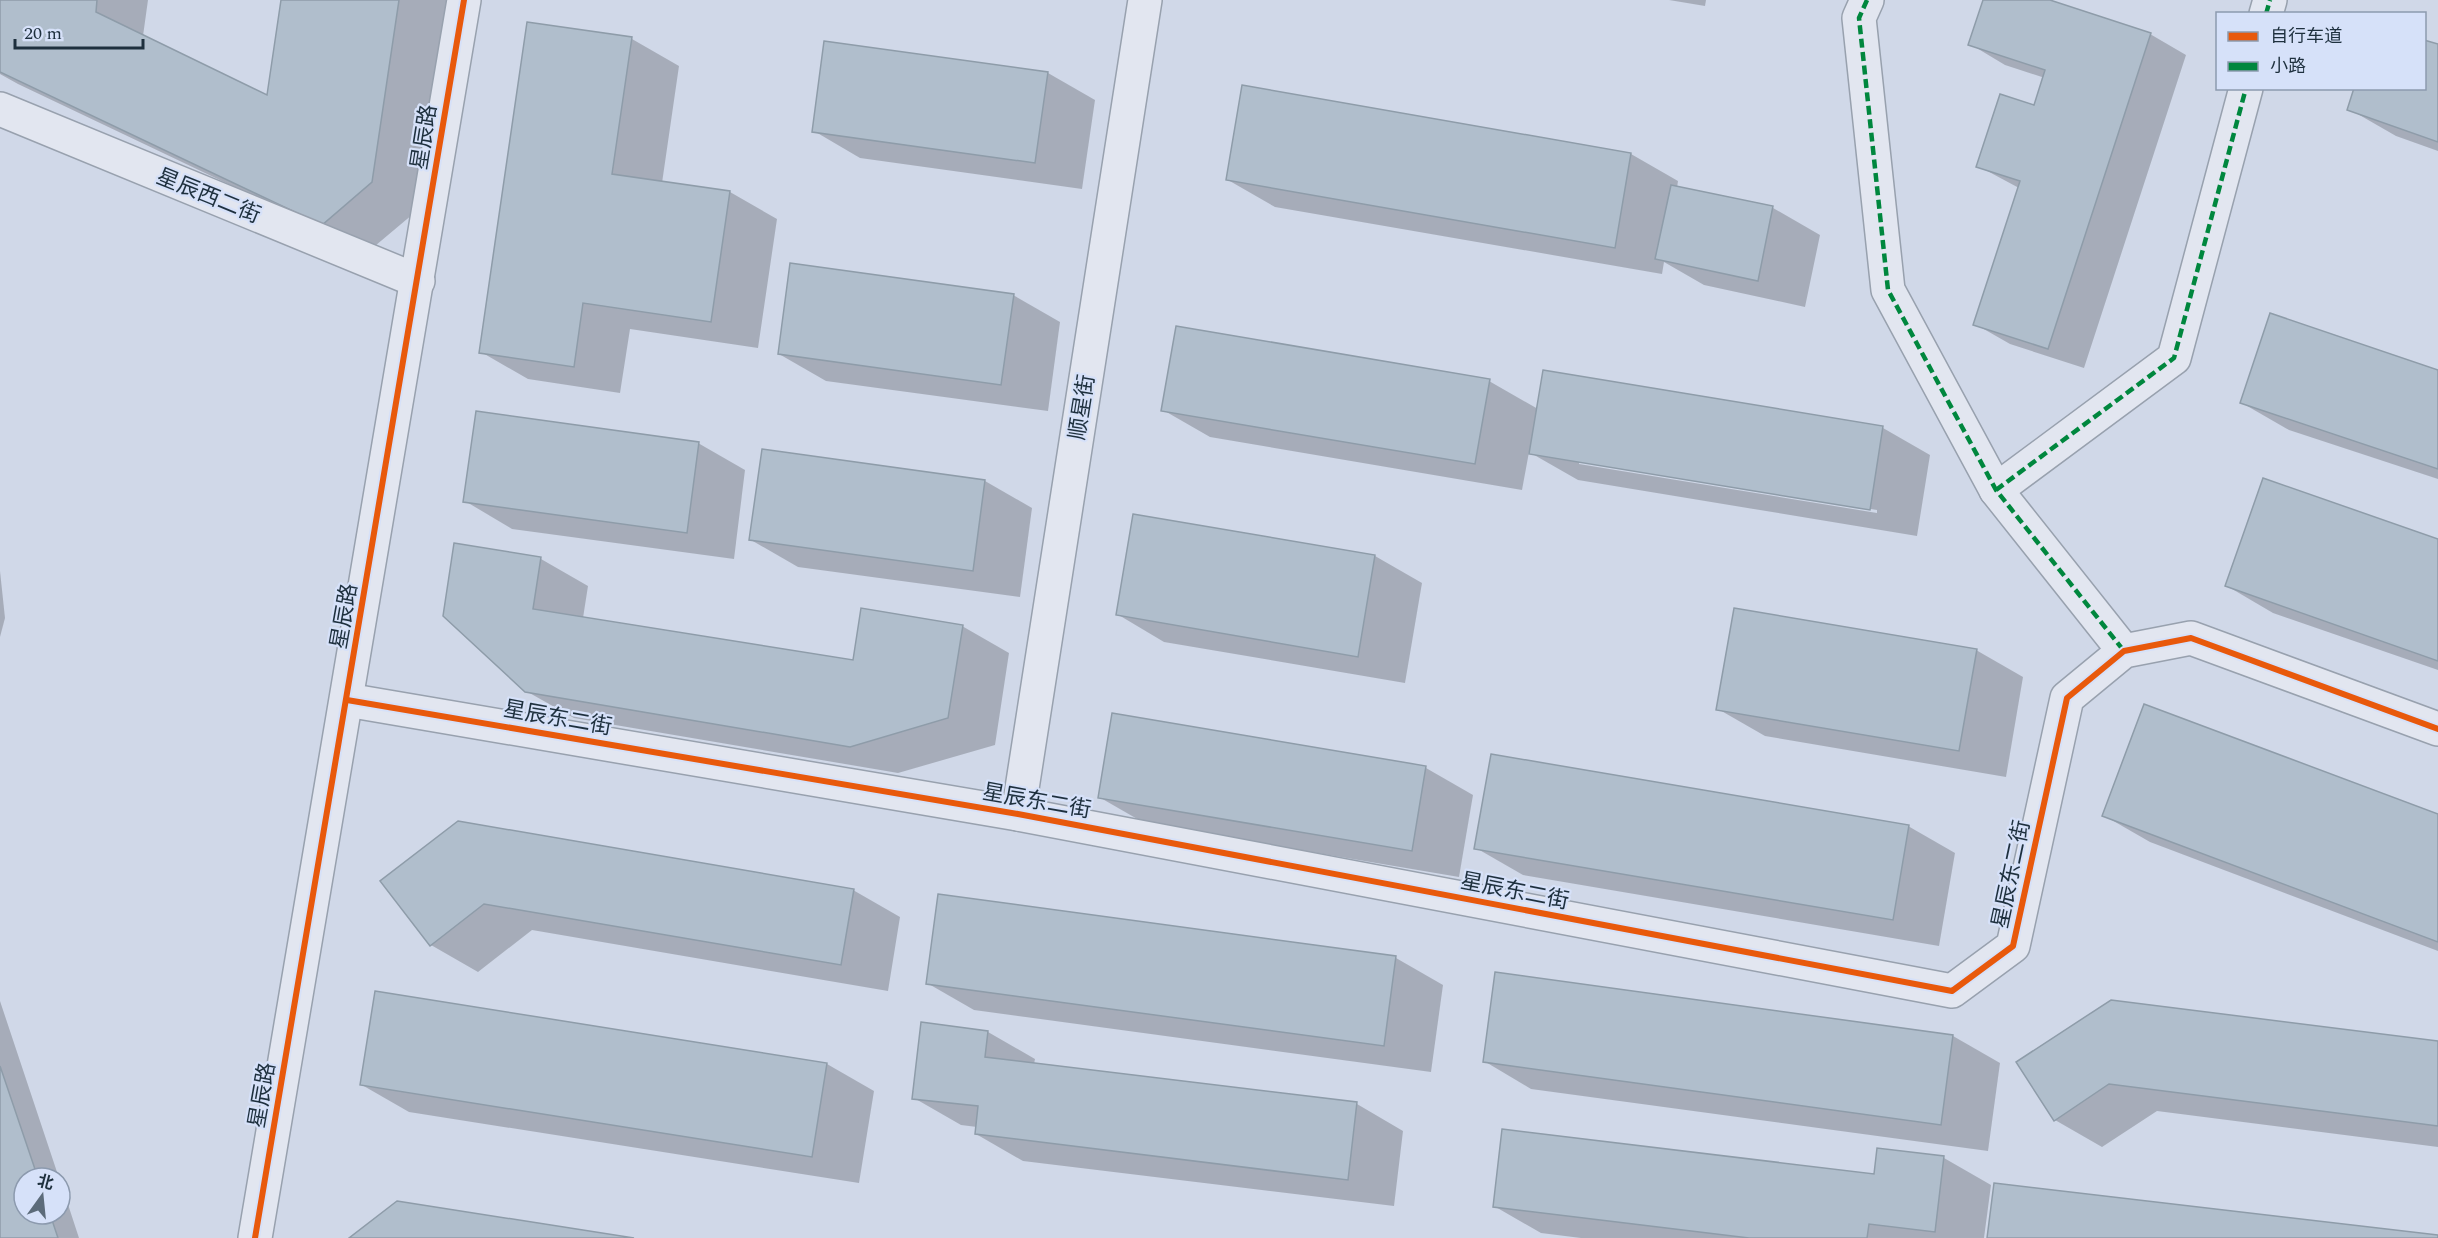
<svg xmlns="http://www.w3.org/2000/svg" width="2438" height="1238" viewBox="0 0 2438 1238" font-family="Spectral,'Noto Sans SC',serif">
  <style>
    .shadow { fill: #0003; fill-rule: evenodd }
    .building { fill: #b0becc; stroke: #8e9ca9; stroke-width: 1.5 }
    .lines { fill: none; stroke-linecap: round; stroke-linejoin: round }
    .street-casing { stroke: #98a1ae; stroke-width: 36 }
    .street { stroke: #e2e6f0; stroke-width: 33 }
    .quiet { stroke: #00873e; stroke-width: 4.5; stroke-dasharray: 9 4.5; stroke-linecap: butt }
    .cycleway-casing { stroke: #d6e1f9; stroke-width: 10 }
    .cycleway { stroke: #e8590c; stroke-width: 6 }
    .labels { text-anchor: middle; stroke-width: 4.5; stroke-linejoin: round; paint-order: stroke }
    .street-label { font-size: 22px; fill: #1e303e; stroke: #d6e1f9 }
  </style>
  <rect width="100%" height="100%" fill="#d0d8e8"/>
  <!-- shadow -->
  <g class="shadow">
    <path d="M0,0H148L143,36L268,98L283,0H450L419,209L369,251L18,84L0,74Z"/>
    <path d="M1669,0H1706L1705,6Z"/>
    <path d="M1984,0H2045L2150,34L2186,55L2084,368L2010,344L1975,324L2019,188L1978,166L2035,107L2045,78L2005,65L1970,44Z"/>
    <path d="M529,24L632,39L679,66L662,183L730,192L777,219L758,348L630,329L620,393L528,379L481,352Z"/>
    <path d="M2438,46V151L2396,136L2349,109L2424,88Z"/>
    <path d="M1048,73L1095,100L1082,189L860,158L814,131Z"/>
    <path d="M1243,87L1631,154L1678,181L1677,188L1773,208L1820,235L1805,307L1704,285L1664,262L1662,274L1275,207L1228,180Z"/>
    <path d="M1013,295L1060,322L1048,411L826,381L779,354Z"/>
    <path d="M2438,371V479L2289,430L2242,403Z"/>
    <path d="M1544,372L1883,428L1930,455L1917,536L1578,480L1529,452L1522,490L1210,437L1163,410L1489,381L1538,409ZM1579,461L1877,510V513L1579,464Z"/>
    <path d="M698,443L745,470L734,559L512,529L465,501Z"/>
    <path d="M763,451L985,481L1032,508L1020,597L798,567L751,540Z"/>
    <path d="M1134,515L1375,556L1422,583L1405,683L1164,642L1117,614Z"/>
    <path d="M2438,540V670L2273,613L2227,586Z"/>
    <path d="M455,545L541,559L588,586L583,618L854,662L962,626L1009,653L995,745L898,773L574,718L526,691Z"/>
    <path d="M0,571L5,618L0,637Z"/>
    <path d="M1976,650L2023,677L2006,777L1765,736L1718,709Z"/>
    <path d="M1114,714L1426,768L1473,795L1459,877L1146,824L1099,797Z"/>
    <path d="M2103,815L2438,816V951L2150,842Z"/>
    <path d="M1908,826L1955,853L1939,946L1523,875L1476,848Z"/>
    <path d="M382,881L853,890L900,917L888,991L532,930L478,972L431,945Z"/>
    <path d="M1396,958L1443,985L1431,1072L974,1010L927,983Z"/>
    <path d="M0,1001L59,1178H24V1214H60V1180L79,1238H0Z"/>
    <path d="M988,1032L1035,1059L1034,1064L1357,1104L1403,1131L1394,1206L1023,1161L976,1134L977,1127L961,1125L914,1098Z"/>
    <path d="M1953,1036L2000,1063L1988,1151L1531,1089L1484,1061Z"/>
    <path d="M2438,1043V1147L2157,1111L2102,1147L2055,1120L2018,1062Z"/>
    <path d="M827,1064L874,1091L859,1183L409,1112L362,1085Z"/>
    <path d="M1878,1150L1944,1158L1991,1185L1984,1238H1581L1541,1233L1494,1206L1875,1176Z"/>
  </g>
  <!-- building -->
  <g class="building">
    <path d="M0,0H97L96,12L267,95L281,0H399L372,182L322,225L0,72Z"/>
    <path d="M1983,0H2050L2151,33L2048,349L1973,325L2020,181L1976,167L2000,94L2034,105L2045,70L1968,45Z"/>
    <path d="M527,22L632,37L612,174L730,191L711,322L583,303L574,367L479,353Z"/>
    <path d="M2424,40L2438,44V142L2347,110L2354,88H2424Z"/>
    <path d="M824,41L1048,72L1035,163L812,132Z"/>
    <path d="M1242,85L1631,153L1615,248L1226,180Z"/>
    <path d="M1671,185L1773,206L1758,281L1655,259Z"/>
    <path d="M790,263L1014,294L1001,385L778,354Z"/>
    <path d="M2270,313L2438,370V469L2240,403Z"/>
    <path d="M1176,326L1490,379L1475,464L1161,411Z"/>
    <path d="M1543,370L1883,426L1870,510L1529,454Z"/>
    <path d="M476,411L699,442L687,533L463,502Z"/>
    <path d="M762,449L985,480L973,571L749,540Z"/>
    <path d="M2263,478L2438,539V661L2225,586Z"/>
    <path d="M1133,514L1375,555L1358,657L1116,615Z"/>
    <path d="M454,543L541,557L533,609L853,660L861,608L963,625L948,718L850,747L525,692L443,616Z"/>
    <path d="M1734,608L1977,649L1959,751L1716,710Z"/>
    <path d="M2144,704L2438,814V942L2102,816Z"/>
    <path d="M1112,713L1426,766L1412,851L1098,798Z"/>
    <path d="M1491,754L1909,825L1893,920L1474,849Z"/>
    <path d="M458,821L854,889L841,965L484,904L430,946L380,881Z"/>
    <path d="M938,894L1396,956L1384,1046L926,984Z"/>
    <path d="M1495,972L1953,1035L1941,1125L1483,1062Z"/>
    <path d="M375,991L827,1063L812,1157L360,1085Z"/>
    <path d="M2111,1000L2438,1041V1126L2109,1084L2054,1121L2016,1062Z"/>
    <path d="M921,1022L988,1031L985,1057L1357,1102L1348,1180L975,1134L978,1106L912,1099Z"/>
    <path d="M0,1066L38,1178H24V1214H50L58,1238H0Z"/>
    <path d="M1502,1129L1874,1174L1877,1148L1944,1156L1935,1232L1869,1224L1867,1238H1749L1493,1207Z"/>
    <path d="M1994,1183L2438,1235V1238H1987Z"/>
    <path d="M397,1201L634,1238H349Z"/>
  </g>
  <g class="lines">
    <!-- street casing -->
    <g class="street-casing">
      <g id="street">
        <path d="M1867,0L1859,18L1888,290L1996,490L2124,651"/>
        <path d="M2266,14L2270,0"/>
        <path d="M0,109L418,281"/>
        <path d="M1996,490L2174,358L2246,88"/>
        <path d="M347,700L1018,814L1952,991L2013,946L2067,698L2124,651L2191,638L2438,729"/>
        <path d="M1018,814L1145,0"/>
        <path d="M255,1238L464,0"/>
      </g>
    </g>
    <!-- street -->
    <use href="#street" class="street"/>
    <!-- quiet -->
    <g class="quiet">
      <path d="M1867,0L1859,18L1888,290L1996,490L2124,651"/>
      <path d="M2266,14L2270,0"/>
      <path d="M1996,490L2174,358L2246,88"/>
    </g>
    <!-- cycleway casing -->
    <g class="cycleway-casing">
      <g id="cycleway">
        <path d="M347,700L1018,814L1952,991L2013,946L2067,698L2124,651L2191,638L2438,729"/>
        <path d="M255,1238L464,0"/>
      </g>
    </g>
    <!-- cycleway -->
    <use href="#cycleway" class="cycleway"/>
  </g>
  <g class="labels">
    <!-- street labels -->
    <g class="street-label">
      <text transform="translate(423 137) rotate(-81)" y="8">星辰路</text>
      <text transform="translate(209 195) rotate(22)" y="8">星辰西二街</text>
      <text transform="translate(1081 407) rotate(-81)" y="8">顺星街</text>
      <text transform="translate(343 616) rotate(-80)" y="8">星辰路</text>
      <text transform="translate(558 717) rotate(10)" y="8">星辰东二街</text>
      <text transform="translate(1037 800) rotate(10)" y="8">星辰东二街</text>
      <text transform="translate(2010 874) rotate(-78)" y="8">星辰东二街</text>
      <text transform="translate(1515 890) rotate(11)" y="8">星辰东二街</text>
      <text transform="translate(261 1095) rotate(-80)" y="8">星辰路</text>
    </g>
  </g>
  <!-- legend -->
  <rect x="2216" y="12" width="210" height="78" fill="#d6e1f9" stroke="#8c9aae" stroke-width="1.5"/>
  <rect x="2228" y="32" width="30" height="9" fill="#e8590c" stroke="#8c9aae" stroke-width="1.5"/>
  <text x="2270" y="42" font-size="18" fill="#1e303e">自行车道</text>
  <rect x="2228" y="62" width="30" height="9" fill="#00873e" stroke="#8c9aae" stroke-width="1.5"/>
  <text x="2270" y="72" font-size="18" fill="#1e303e">小路</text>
  <!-- north arrow -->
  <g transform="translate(42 1196) rotate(15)"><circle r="28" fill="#d6e1f9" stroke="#8c9aae" stroke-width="1.5"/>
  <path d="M0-4.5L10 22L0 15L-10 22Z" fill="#5c6b7a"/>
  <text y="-9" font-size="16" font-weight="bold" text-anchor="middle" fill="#1e303e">北</text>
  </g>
  <!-- scale -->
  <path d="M15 39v9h128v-9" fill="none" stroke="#1e303e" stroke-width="3"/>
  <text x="24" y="39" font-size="18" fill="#1e303e" stroke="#d6e1f9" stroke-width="4.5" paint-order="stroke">20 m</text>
</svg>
